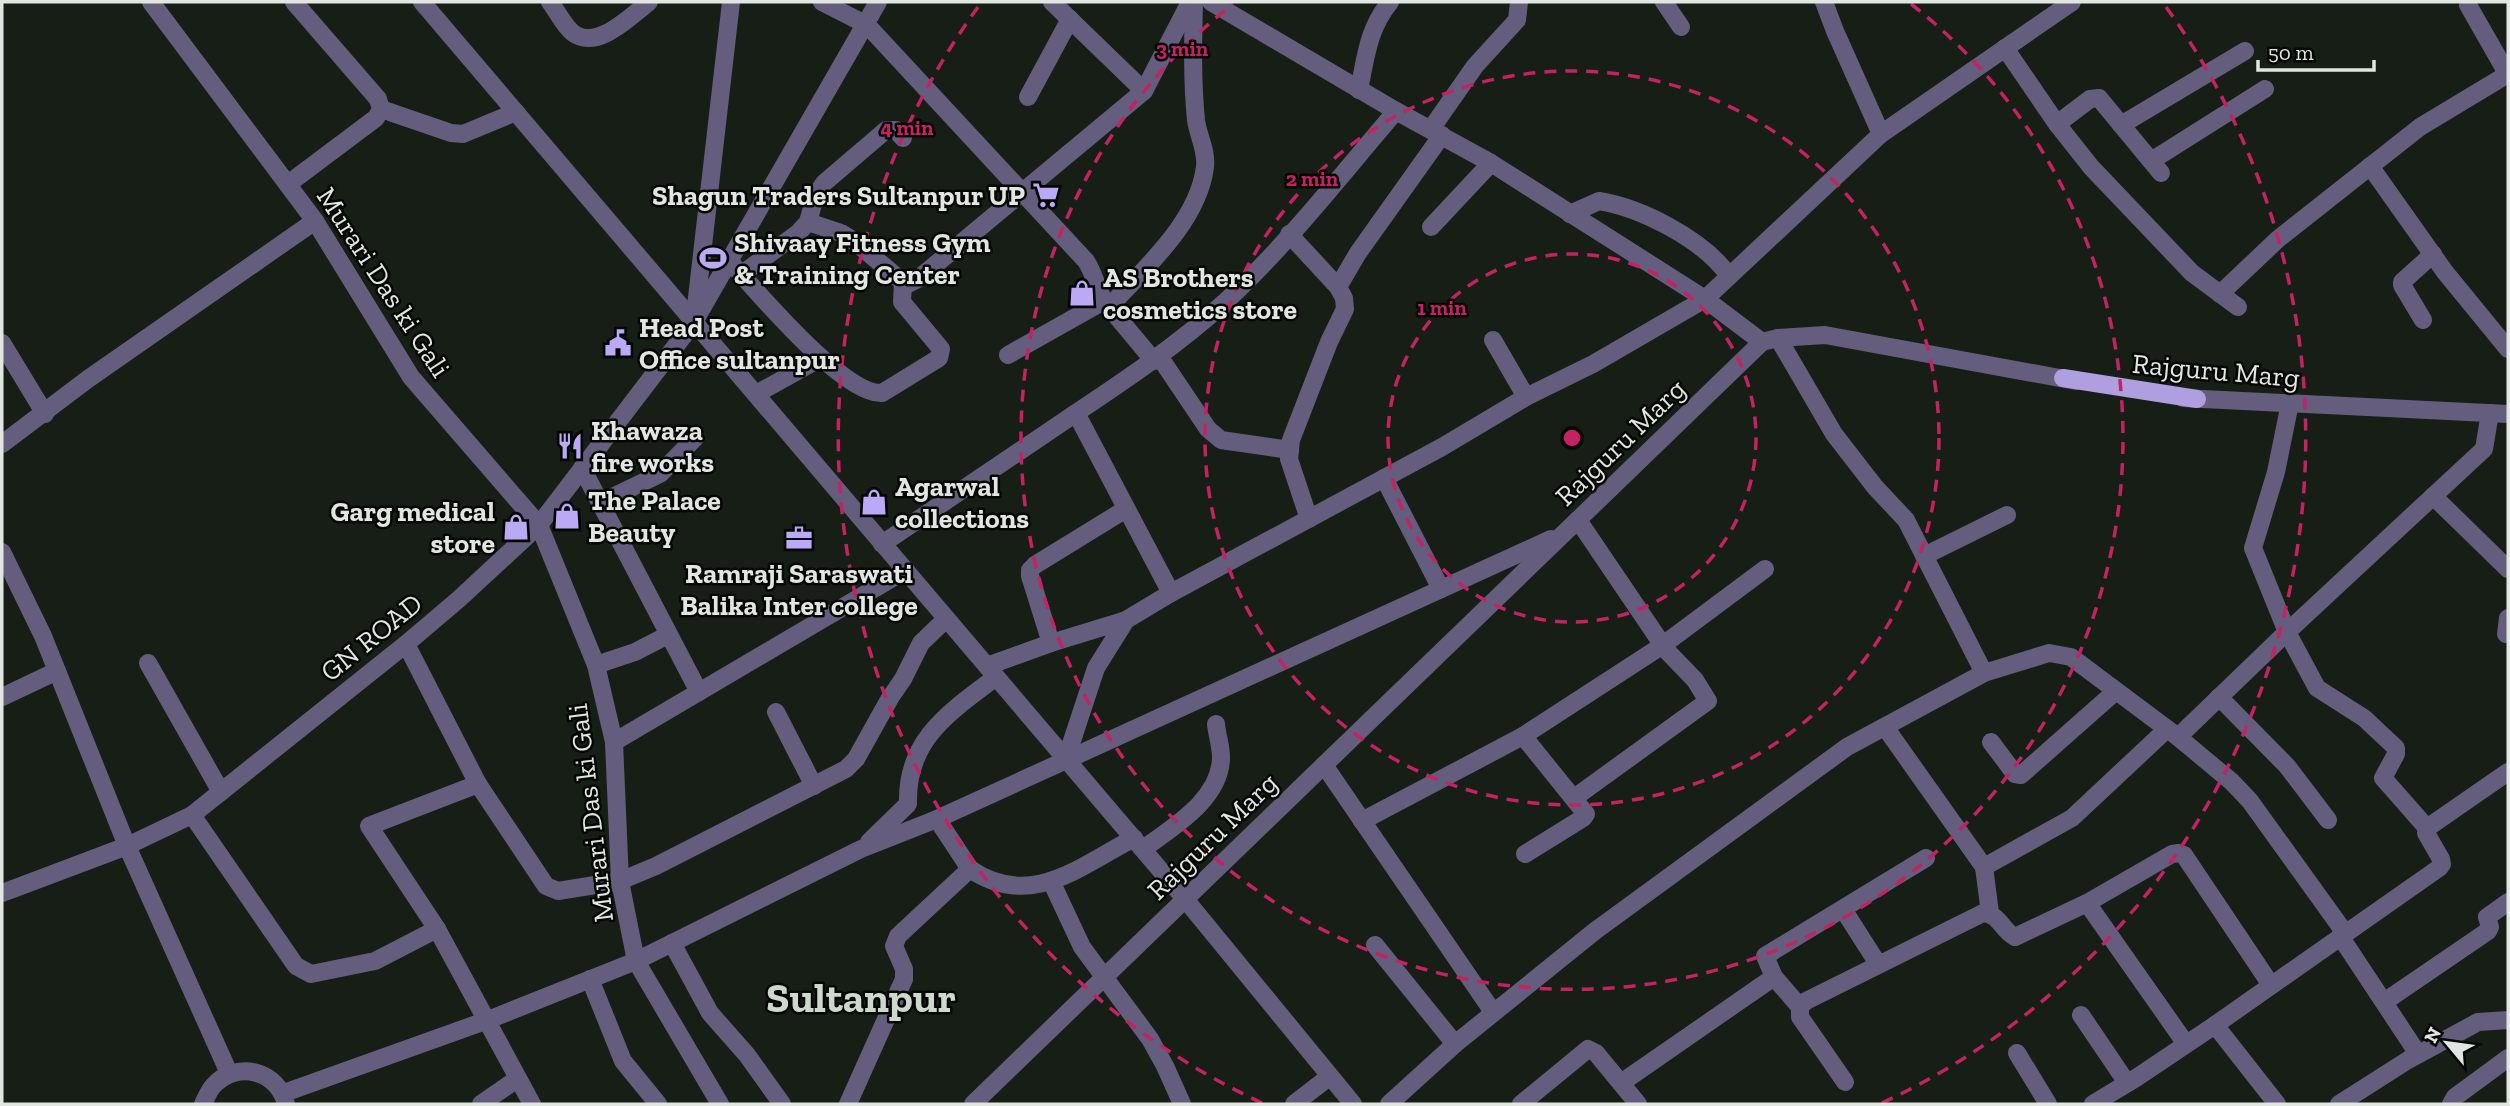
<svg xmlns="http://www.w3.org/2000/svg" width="2510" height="1106" viewBox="0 0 2510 1106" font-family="'Zilla Slab',serif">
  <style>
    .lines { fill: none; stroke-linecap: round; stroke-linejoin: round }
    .minor { stroke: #645d7d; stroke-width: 18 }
    .major { stroke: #af9fe1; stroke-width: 18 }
    .ring { fill: none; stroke: #c42262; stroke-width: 3.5; stroke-dasharray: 12 9 }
    .labels { text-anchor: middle; stroke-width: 5; stroke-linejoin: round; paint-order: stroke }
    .poi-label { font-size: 28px; font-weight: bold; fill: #e1e6e1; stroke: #050705; text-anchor: start }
    .street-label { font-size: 28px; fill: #e1e6e1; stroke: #050705 }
    .town-label { font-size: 42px; font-weight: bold; fill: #ced8cd; stroke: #050705 }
    .centre { fill: #c42262; stroke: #050705; stroke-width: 3.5 }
    .ring-label { font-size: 21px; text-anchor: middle; font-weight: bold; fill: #c42262; stroke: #050705; stroke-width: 5; stroke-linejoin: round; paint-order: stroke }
  </style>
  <rect width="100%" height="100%" fill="#161e16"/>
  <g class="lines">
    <!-- minor -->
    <g class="minor">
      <path d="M151,2L315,221L411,377L539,525L596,665L614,742L620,881L636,961L720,1104"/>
      <path d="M422,2L1185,899L1353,1104"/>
      <path d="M550,2C557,11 564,26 573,33C597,51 631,16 649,2"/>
      <path d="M822,2L867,25L1086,261C1096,276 1097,294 1109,307"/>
      <path d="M1052,2L1144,91"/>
      <path d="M1211,2L1396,111L1491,163L1705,299L1762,342"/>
      <path d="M1664,2L1681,27"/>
      <path d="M1824,2L1835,31L1881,134"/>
      <path d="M2468,5L2508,75"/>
      <path d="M2005,48L2057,124L2091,167L2192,273L2238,307"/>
      <path d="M1359,90C1366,56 1368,29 1390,2"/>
      <path d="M1028,97L1070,19"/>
      <path d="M381,109L451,133L463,134L516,112"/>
      <path d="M2057,124L2090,99L2099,98L2161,173"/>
      <path d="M2121,125L2245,51"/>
      <path d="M1431,129L1475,66L1517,20L1519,2"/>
      <path d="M2151,161L2265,89"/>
      <path d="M2370,166L2445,272L2508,349"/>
      <path d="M288,184L376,118L381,109L378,99L294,2"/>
      <path d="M1570,214L1599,201C1642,208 1704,240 1729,276"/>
      <path d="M808,222L841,233L854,241L903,282L908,284L918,279L1144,91L1190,2"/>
      <path d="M1431,227L1491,163"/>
      <path d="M1289,234L1338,287"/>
      <path d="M729,261C757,291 843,395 882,393L939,358L941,349L902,302L903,282"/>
      <path d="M742,274L798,233L808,222L815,197L824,183L886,130H896L903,138"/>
      <path d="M2220,294L2278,239L2420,127L2508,74"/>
      <path d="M695,315L731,2"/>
      <path d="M2423,320L2402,285V282L2433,254"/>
      <path d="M1493,340L1526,397"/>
      <path d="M2,343L45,414"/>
      <path d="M1008,355L1104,301"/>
      <path d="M1159,356L1208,429L1221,440L1290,450"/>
      <path d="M1154,361L1109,307C1145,268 1198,222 1205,167C1207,150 1198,136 1196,120C1192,80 1193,41 1194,2"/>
      <path d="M756,394L821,358"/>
      <path d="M2183,398L2508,414"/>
      <path d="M2290,403L2276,472L2253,548L2287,632L2317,688L2364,718L2396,748V754L2383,778L2427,828"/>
      <path d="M2,444L88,379L315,221"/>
      <path d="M582,468L699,692"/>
      <path d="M1384,478L1441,589"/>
      <path d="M2433,496L2508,569"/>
      <path d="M600,503L660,474L695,438"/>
      <path d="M1309,519L1289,459L1291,440L1329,342L1345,309L1344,298L1338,287L1358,253L1442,135"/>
      <path d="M882,544L1076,413"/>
      <path d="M2,552L43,636L127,846L229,1073"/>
      <path d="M1924,556L2007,515"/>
      <path d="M1171,593L1076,413C1127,379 1179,344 1225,302C1287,245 1341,175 1396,111"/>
      <path d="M2506,634L2508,618"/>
      <path d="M1051,643L1030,576V570L1035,565L1126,509"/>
      <path d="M148,663L221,792"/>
      <path d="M596,665L635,652L668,635"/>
      <path d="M987,666L1051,643L1126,620"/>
      <path d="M1984,673L2049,653L2071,657L2178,737L2287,632L2484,449L2490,413"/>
      <path d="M2,697L57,671"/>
      <path d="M2219,697L2287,766L2328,820"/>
      <path d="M776,712L814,786"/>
      <path d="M1885,727L1984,867"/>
      <path d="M1523,736L1586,814L1583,818L1525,854"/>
      <path d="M2178,737L2232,782L2250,801L2345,933"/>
      <path d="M614,742L906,570"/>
      <path d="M1991,742L2015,774L2021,775L2116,691"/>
      <path d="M1066,759L1096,668L1126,620L1171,593L1442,447L1526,397L1593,364L1705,299L1881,134L2072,2"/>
      <path d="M1324,765L1493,1012"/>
      <path d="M478,784L546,886L558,891L620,881L656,866L846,769L856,759L890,698L903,679L921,643L946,619"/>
      <path d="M1574,798L1708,701L1695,680L1666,650L1578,520"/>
      <path d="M192,815L296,966L311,974L375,961L437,929L369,826L478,784L406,644"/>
      <path d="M937,819L970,869"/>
      <path d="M1362,821L1523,736L1663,645L1765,569"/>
      <path d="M869,842L908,804C906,739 950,712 996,677"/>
      <path d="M1143,849C1173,827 1221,799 1221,757C1221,746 1217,735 1216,724"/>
      <path d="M1051,881L1082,947L1150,1039L1165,1066L1182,1104"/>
      <path d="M2,893L127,846L192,815L406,644L459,599L539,525L694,322L878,2"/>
      <path d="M2087,903L2186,1044"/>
      <path d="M1843,909L1878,964"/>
      <path d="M1990,913L1984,867L2072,818L2167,729"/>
      <path d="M437,929L532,1104"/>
      <path d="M2340,936L2418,1054"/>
      <path d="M672,943L710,1013L747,1055L782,1104"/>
      <path d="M1375,945L1455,1044"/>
      <path d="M590,979L623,1061L658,1104"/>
      <path d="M2384,1002L2488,931L2490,927L2487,917L2508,902"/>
      <path d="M1800,1007L1774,977L1765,956L1926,858"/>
      <path d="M2081,1015L2127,1083"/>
      <path d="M2215,1025L2277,1104"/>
      <path d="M2017,1053L2048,1104"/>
      <path d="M1845,1082L1800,1017V1007L1806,1001L1983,913C2000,914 2002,931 2015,937L2087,903L2172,854L2179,853L2184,855L2271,985"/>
      <path d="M1621,1083L1774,977"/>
      <path d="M284,1093L488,1020L636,961L861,849L937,819L1551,539"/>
      <path d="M203,1104C206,1098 209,1090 214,1085C238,1060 278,1071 286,1104"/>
      <path d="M481,1104L517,1079"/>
      <path d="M848,1104L904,979V969L894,946L898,936L970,869C1030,910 1079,867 1134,838"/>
      <path d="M973,1104L1762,342L1778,338L1825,335L2076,381"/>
      <path d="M1294,1104L1329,1077"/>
      <path d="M1389,1104L1455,1044L1595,931L1847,747L1984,673L1906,520L1875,487L1834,434L1778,338"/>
      <path d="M1521,1104L1588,1049L1596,1053L1638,1104"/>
      <path d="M2093,1104L2136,1078L2215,1025L2439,868L2442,864L2441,859L2426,833L2427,828L2508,772"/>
      <path d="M2339,1104L2408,1060L2478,1022L2508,1020"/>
      <path d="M2451,1104L2455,1097L2508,1058"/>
    </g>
    <!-- major -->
    <path class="major" d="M2063,378L2197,399"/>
  </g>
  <!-- distance rings -->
  <g class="ring">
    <circle cx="1572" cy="438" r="184"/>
    <circle cx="1572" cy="438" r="367"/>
    <path d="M1911 4A551 551 0 1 1 1233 4"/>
    <path d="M1262 1103A734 734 0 0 1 978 7M2166 7A734 734 0 0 1 1882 1103"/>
  </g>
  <!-- icons -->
  <defs>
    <g id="supermarket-bare" transform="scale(2.1)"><path d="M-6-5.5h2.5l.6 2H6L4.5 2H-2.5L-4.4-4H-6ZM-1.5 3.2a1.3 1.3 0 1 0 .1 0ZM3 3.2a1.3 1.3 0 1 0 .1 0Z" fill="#bca9f5" stroke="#050705" stroke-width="2.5" paint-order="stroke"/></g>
    <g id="stadium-bare" transform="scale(2.1)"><path d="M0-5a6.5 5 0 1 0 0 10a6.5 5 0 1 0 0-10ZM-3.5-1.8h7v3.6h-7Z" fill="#bca9f5" stroke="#050705" stroke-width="2.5" paint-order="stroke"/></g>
    <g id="shop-bare" transform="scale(2.1)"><path d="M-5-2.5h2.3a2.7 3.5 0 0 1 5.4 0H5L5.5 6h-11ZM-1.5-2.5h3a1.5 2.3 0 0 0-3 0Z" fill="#bca9f5" stroke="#050705" stroke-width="2.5" paint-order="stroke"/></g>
    <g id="civic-bare" transform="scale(2.1)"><path d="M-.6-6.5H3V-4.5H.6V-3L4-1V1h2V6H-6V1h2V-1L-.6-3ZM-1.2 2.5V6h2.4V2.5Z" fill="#bca9f5" stroke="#050705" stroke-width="2.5" paint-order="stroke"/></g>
    <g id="restaurant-bare" transform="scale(2.1)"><path d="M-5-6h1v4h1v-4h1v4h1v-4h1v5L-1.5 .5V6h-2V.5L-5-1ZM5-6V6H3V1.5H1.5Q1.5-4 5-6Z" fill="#bca9f5" stroke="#050705" stroke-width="2.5" paint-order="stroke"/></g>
    <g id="office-bare" transform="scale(2.1)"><path d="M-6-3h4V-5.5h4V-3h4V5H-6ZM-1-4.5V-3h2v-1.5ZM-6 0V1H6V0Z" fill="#bca9f5" stroke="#050705" stroke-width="2.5" paint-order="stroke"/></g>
  </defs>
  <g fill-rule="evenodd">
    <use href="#supermarket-bare" x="1046" y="195"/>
    <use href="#stadium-bare" x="713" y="258"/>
    <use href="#shop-bare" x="1082" y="293"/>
    <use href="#civic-bare" x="618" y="343"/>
    <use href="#restaurant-bare" x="570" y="446"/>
    <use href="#shop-bare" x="874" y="502"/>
    <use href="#shop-bare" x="567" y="516"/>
    <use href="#shop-bare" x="516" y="527"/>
    <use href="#office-bare" x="799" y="538"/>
  </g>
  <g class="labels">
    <!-- poi labels -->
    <g class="poi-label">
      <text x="1025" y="205" text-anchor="end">Shagun Traders Sultanpur UP</text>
      <text x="734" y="252">Shivaay Fitness Gym<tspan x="734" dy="32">&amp; Training Center</tspan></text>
      <text x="1103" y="287">AS Brothers<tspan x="1103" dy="32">cosmetics store</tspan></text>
      <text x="639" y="337">Head Post<tspan x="639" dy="32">Office sultanpur</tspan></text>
      <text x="591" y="440">Khawaza<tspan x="591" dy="32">fire works</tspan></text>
      <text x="895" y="496">Agarwal<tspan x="895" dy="32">collections</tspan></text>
      <text x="588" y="510">The Palace<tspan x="588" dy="32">Beauty</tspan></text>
      <text x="495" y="521" text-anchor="end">Garg medical<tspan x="495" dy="32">store</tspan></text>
      <text x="799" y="583" text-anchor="middle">Ramraji Saraswati<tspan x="799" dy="32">Balika Inter college</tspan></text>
    </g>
    <!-- street labels -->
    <g class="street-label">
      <text transform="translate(384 282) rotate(57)" y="10">Murari Das ki Gali</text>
      <text transform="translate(2216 370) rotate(5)" y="10">Rajguru Marg</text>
      <text transform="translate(1620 442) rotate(-44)" y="10">Rajguru Marg</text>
      <text transform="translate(371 637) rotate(-39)" y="10">GN ROAD</text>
      <text transform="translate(590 813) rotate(-97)" y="10">Murari Das ki Gali</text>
      <text transform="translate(1212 836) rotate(-44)" y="10">Rajguru Marg</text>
    </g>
    <!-- town labels -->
    <g class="town-label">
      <text x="861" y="1012">Sultanpur</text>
    </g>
  </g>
  <circle cx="1572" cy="438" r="10" class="centre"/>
  <g class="ring-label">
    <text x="1182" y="56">3 min</text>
    <text x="907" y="135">4 min</text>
    <text x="1312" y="186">2 min</text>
    <text x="1442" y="315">1 min</text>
  </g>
  <!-- border -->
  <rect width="2510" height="1106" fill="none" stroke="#e1e6e1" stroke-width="7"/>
  <!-- north arrow -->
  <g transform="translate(2447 1043) rotate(299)" stroke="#050705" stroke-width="5" paint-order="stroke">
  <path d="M0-5L12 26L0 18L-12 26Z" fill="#e1e6e1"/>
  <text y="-10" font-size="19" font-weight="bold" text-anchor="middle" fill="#e1e6e1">N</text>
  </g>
  <!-- scale -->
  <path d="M2258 60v10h116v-10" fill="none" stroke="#e1e6e1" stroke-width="3.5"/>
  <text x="2268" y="60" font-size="21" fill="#e1e6e1" stroke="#050705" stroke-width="5" paint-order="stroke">50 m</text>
</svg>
